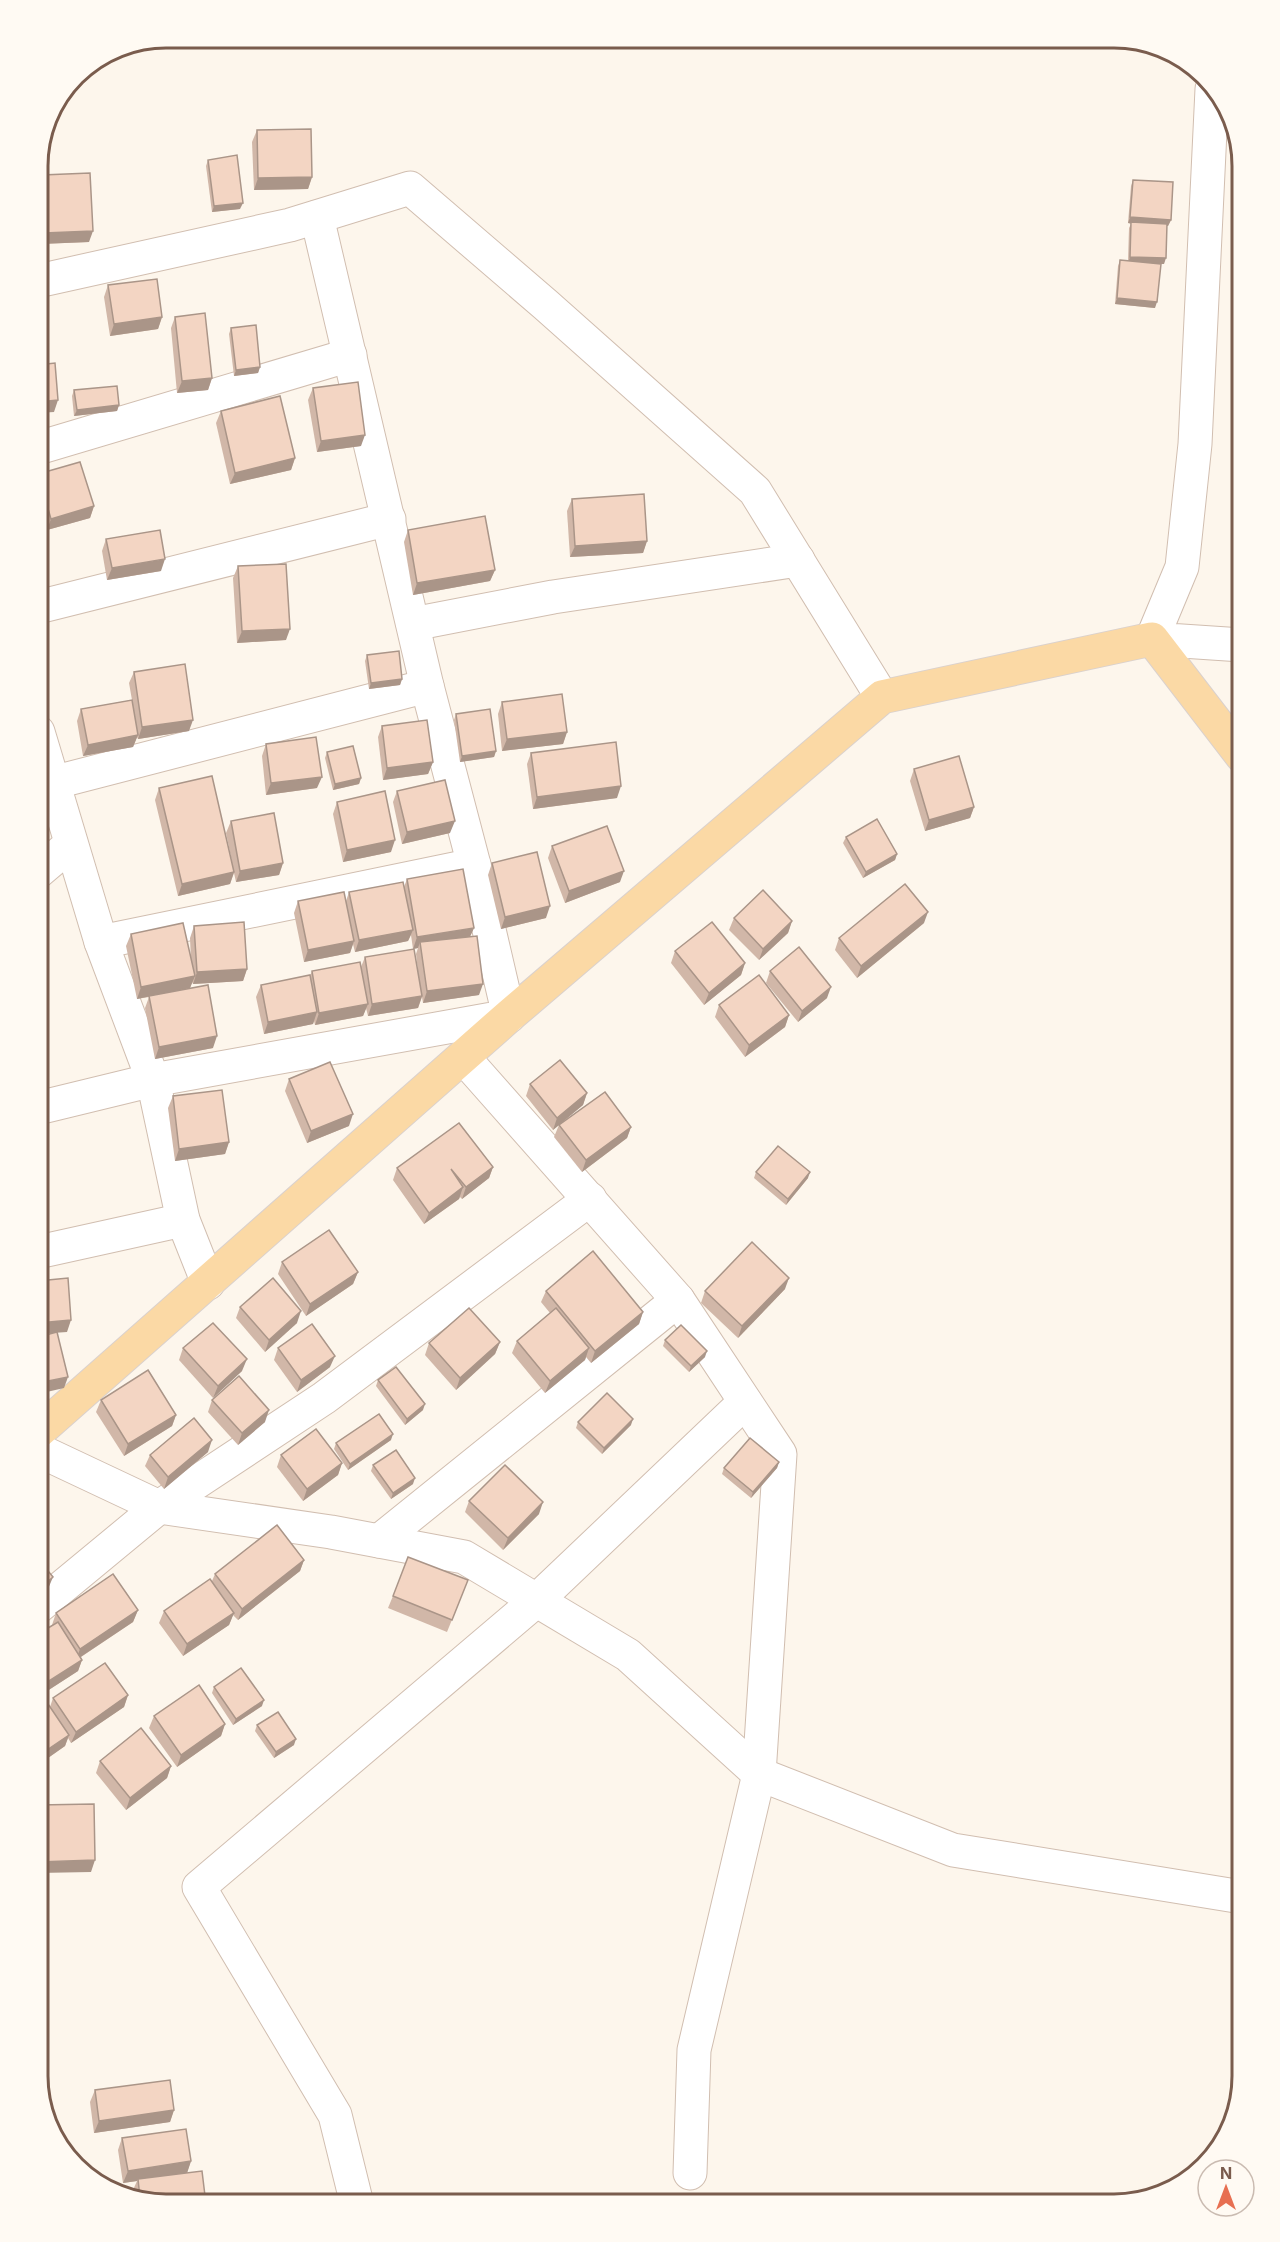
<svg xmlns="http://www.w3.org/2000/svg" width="1280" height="2242" viewBox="0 0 1280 2242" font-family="Inter,sans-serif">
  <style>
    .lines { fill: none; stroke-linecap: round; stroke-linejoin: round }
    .minor-casing { stroke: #d1beb0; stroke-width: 35 }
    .major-casing { stroke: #dad1cd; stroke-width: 35 }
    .minor { stroke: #fff; stroke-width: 33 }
    .major { stroke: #fbd9a5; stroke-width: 33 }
    .wall { fill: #d1b7a8 }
    .shaded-wall { fill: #aa9588 }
    .building { fill: #f3d5c3; stroke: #aa9588; stroke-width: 1.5 }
    .rim { fill: none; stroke: #7a5c4d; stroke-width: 3 }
  </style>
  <rect width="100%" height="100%" fill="#fdf6ec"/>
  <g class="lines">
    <!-- minor casing -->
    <g class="minor-casing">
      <g id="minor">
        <path d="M1212,89L1195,444L1182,567L1152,639L1242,645"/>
        <path d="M38,281L290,225L410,188L546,305L755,491L882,697"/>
        <path d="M38,448L350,355"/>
        <path d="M38,607L389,519"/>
        <path d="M413,624L553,597L798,560"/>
        <path d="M38,732L101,942L153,1080L183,1220L208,1283"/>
        <path d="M52,783L427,686"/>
        <path d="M38,872L71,844"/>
        <path d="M101,942L474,865"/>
        <path d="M463,1057L678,1300L780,1454L759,1774L694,2050L690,2173"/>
        <path d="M38,1108L153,1080L509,1016L474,865L427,686L317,217"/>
        <path d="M38,1252L183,1220"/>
        <path d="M38,1450L159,1507L331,1532L464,1557L628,1655L759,1774L953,1850L1242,1897"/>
        <path d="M379,1541L678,1300"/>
        <path d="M38,1607L159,1507L324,1398L590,1199"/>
        <path d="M357,2204L335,2115L199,1887L537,1600L745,1402"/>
      </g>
    </g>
    <!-- major casing -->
    <g class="major-casing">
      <path id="major" d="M38,1432L509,1016L882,697L1152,639L1242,756"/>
    </g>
    <!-- minor -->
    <use href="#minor" class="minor"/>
    <!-- major -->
    <use href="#major" class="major"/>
  </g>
  <!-- wall -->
  <g class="wall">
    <path d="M257,130L312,177L308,189L254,190L252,142Z"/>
    <path d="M208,160L240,209L212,212L206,166Z"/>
    <path d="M42,175L89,242L40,244L38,187Z"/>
    <path d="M1133,180L1171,220L1168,226H1167L1164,264H1156L1155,308L1115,304L1118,266L1120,260L1128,261L1129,228L1131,224L1128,223L1131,186Z"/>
    <path d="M108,285L162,317L158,329L110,336L104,297Z"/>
    <path d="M175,317L212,378L208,390L177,393L171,328Z"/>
    <path d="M231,328L260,367L258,373L234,376L229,334Z"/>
    <path d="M313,388L361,446L317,452L308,400Z"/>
    <path d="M74,390L119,405L117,411L74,416L72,396Z"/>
    <path d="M221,411L295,458L291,470L230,484L216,423Z"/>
    <path d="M38,474L94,506L90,518L47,530L38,498Z"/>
    <path d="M572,499L647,541L643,553L570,557L567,511Z"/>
    <path d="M408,530L495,570L490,581L413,595L404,542Z"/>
    <path d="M106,539L161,571L107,580L102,551Z"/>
    <path d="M238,566L286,640L237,643L233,578Z"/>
    <path d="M367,655L402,679L400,685L369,689L365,661Z"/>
    <path d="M134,672L189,731L138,739L137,737L133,747L83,756L77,721L81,709L132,700L129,683Z"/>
    <path d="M502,702L567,732L563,744L502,751L498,714Z"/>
    <path d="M456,714L496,751L494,757L460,762L454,720Z"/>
    <path d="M382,726L433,762L428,774L383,780L378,737Z"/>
    <path d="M266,744L317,788L266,795L262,756Z"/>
    <path d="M327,752L361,778L359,784L333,790L325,758Z"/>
    <path d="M531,753L617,798L533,809L527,764Z"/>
    <path d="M914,769L974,807L970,818L925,831L910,781Z"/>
    <path d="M159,788L232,862L226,833L231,821L283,863L279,875L236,882L234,873L230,884L178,896L155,800Z"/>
    <path d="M397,791L450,833L402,844L393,802Z"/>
    <path d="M337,802L391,852L343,862L333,814Z"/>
    <path d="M846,837L897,854L895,860L863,878L843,843Z"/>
    <path d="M552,846L620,882L565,903L548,858Z"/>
    <path d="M492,863L546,918L501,929L488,875Z"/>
    <path d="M407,879L474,928L470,936L479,995L423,1003L422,997L418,1008L368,1016L366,1008L363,1016L315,1025L314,1021L313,1024L264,1034L256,997L261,985L310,976L312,971L361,967L365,957L419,980L416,954L418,948L413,949L411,935L408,941L355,952L353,944L350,953L304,962L294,913L298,901H346L349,892L404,887Z"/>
    <path d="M734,918L792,921L788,933L759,960L729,930Z"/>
    <path d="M924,923L857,978L835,950L839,938Z"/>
    <path d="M194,926L247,969L243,981L193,984L192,982L190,988L153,996L213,1048L155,1059L145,1008L149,997L137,999L126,946L131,934L191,960L190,938Z"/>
    <path d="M675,951L745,963L741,975L704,1005L671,963Z"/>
    <path d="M770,971L827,998L798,1022L766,983Z"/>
    <path d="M719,1005L789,1015L785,1027L745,1057L715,1017Z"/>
    <path d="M289,1079L349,1126L307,1143L285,1091Z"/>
    <path d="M530,1084L587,1093L583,1105L553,1130L526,1096Z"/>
    <path d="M173,1096L229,1142L225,1154L175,1161L168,1108Z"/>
    <path d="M559,1125L631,1127L627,1138L582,1172L554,1137Z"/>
    <path d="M493,1167L489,1178L462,1199L460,1197L459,1199L424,1224L393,1180L397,1168Z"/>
    <path d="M756,1172L808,1178L786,1205L754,1178Z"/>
    <path d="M282,1262L358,1272L353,1284L306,1316L278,1274Z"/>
    <path d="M785,1289L738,1338L701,1303L705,1291Z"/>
    <path d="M546,1291L643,1312L639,1324L591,1363L586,1357L585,1360L545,1393L512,1353L517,1341L550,1313L541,1302Z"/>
    <path d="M240,1307L297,1323L265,1352L236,1318Z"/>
    <path d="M665,1340L705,1357L689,1372L663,1346Z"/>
    <path d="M500,1342L495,1354L456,1390L425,1355L429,1343Z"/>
    <path d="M183,1348L242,1371L213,1398L179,1360Z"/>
    <path d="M278,1348L330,1367L297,1392L274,1360Z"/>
    <path d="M378,1380L423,1410L405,1425L376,1386Z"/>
    <path d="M101,1400L176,1415L172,1426L124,1456L96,1412Z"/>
    <path d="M212,1400L265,1422L238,1445L208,1412Z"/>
    <path d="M578,1422L631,1425L602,1454L576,1428Z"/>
    <path d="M391,1440L348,1470L334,1449L336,1443Z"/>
    <path d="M208,1452L164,1489L145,1466L150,1455Z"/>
    <path d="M281,1455L342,1463L338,1475L303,1501L277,1467Z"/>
    <path d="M779,1462L777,1468L751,1498L722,1474L724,1468Z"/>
    <path d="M373,1465L413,1484L391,1499L371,1471Z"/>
    <path d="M469,1501L539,1514L503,1550L465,1512Z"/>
    <path d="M304,1560L300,1571L238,1620L233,1615L229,1625L183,1656L159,1623L164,1611L212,1581L215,1574Z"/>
    <path d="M468,1580L447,1632L388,1608L393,1596Z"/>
    <path d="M138,1610L133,1622L81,1657L82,1660L78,1671L44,1693L38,1683V1634L52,1625L56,1613Z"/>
    <path d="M214,1687L262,1706L233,1725L212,1693Z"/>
    <path d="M128,1695L124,1707L71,1743L68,1738L65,1746L38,1765V1706L50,1707L53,1698Z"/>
    <path d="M154,1716L225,1724L221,1736L177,1767L149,1728Z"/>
    <path d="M257,1725L294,1745L274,1758L255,1731Z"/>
    <path d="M100,1761L171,1766L167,1778L126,1810L96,1773Z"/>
    <path d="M95,2090L174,2110L170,2122L94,2133L90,2102Z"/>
    <path d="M122,2138L191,2161L187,2173L158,2204L134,2196L133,2190L137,2181L123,2183L118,2150Z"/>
  </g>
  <!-- shaded-wall -->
  <g class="shaded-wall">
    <path d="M312,177L308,189L254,190L258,178Z"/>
    <path d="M243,203L240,209L212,212L214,206Z"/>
    <path d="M1130,217L1171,220L1168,226L1128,223Z"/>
    <path d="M93,231L89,242L40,244L44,233Z"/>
    <path d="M1130,257L1166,258L1164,264L1128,263Z"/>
    <path d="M1117,298L1157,302L1155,308L1115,304Z"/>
    <path d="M162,317L158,329L110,336L114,324Z"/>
    <path d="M260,367L258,373L234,376L236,370Z"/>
    <path d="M212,378L208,390L177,393L182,381Z"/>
    <path d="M58,400L54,412L38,413V402Z"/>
    <path d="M119,405L117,411L74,416L77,410Z"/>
    <path d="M365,435L361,446L317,452L321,441Z"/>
    <path d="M295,458L291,470L230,484L235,473Z"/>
    <path d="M94,506L90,518L47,530L51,519Z"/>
    <path d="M647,541L643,553L570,557L575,546Z"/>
    <path d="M165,559L161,571L107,580L112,568Z"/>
    <path d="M495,570L490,581L413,595L417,583Z"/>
    <path d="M290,629L286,640L237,643L242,631Z"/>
    <path d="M402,679L400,685L369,689L371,683Z"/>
    <path d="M193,720L189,731L138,739L142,727Z"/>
    <path d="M567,732L563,744L502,751L507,739Z"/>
    <path d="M138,735L133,747L83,756L88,745Z"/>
    <path d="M496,751L494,757L460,762L462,756Z"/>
    <path d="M433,762L428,774L383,780L387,768Z"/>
    <path d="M322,777L317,788L266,795L271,783Z"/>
    <path d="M361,778L359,784L333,790L335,784Z"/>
    <path d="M621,786L617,798L533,809L537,797Z"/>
    <path d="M974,807L970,818L925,831L929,820Z"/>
    <path d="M455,821L450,833L402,844L407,832Z"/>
    <path d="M395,840L391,852L343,862L347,850Z"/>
    <path d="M897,854L895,860L863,878L866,872Z"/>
    <path d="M283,863L279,875L236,882L240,871Z"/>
    <path d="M624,871L620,882L565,903L569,891Z"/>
    <path d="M234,872L230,884L178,896L182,884Z"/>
    <path d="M550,906L546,918L501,929L505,917Z"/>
    <path d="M928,912L924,923L857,978L861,966Z"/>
    <path d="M792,921L788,933L759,960L763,949Z"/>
    <path d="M474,928L469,939L420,942L418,948L413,949L417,937Z"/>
    <path d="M413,930L408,941L355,952L359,940Z"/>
    <path d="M354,941L350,953L304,962L308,950Z"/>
    <path d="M745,963L741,975L704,1005L709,993Z"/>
    <path d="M247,969L243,981L193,984L197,972Z"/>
    <path d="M195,976L190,988L137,999L141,987Z"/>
    <path d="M483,984L479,995L423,1003L427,991Z"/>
    <path d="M831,987L827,998L798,1022L802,1011Z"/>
    <path d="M422,996L418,1008L368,1016L372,1004Z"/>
    <path d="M368,1004L363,1016L315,1025L319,1013Z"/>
    <path d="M317,1012L313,1024L264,1034L268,1022Z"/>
    <path d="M789,1015L785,1027L745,1057L749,1045Z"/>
    <path d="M217,1036L213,1048L155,1059L159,1047Z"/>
    <path d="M587,1093L583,1105L553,1130L557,1118Z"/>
    <path d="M353,1114L349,1126L307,1143L311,1131Z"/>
    <path d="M631,1127L627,1138L582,1172L586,1160Z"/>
    <path d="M229,1142L225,1154L175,1161L179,1149Z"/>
    <path d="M493,1167L489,1178L462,1199L466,1187Z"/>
    <path d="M810,1172L808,1178L786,1205L788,1199Z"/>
    <path d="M463,1187L459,1199L424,1224L429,1213Z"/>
    <path d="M358,1272L353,1284L306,1316L310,1304Z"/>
    <path d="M789,1278L785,1289L738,1338L742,1326Z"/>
    <path d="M301,1311L297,1323L265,1352L269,1340Z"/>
    <path d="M643,1312L639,1324L591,1363L595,1351Z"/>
    <path d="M71,1320L67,1332L38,1334V1323Z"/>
    <path d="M500,1342L495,1354L456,1390L460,1378Z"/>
    <path d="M589,1348L585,1360L545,1393L550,1381Z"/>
    <path d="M707,1351L705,1357L689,1372L691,1366Z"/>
    <path d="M335,1356L330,1367L297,1392L301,1380Z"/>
    <path d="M247,1359L242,1371L213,1398L218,1386Z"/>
    <path d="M68,1377L64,1388L38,1394V1383Z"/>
    <path d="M425,1404L423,1410L405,1425L407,1419Z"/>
    <path d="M269,1410L265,1422L238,1445L242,1433Z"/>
    <path d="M176,1415L172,1426L124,1456L128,1444Z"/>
    <path d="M633,1419L631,1425L602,1454L604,1448Z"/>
    <path d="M393,1434L391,1440L348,1470L350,1464Z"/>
    <path d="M212,1440L208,1452L164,1489L168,1477Z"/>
    <path d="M779,1462L777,1468L751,1498L753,1492Z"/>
    <path d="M342,1463L338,1475L303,1501L307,1489Z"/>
    <path d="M415,1478L413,1484L391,1499L393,1493Z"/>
    <path d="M543,1502L539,1514L503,1550L508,1538Z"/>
    <path d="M304,1560L300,1571L238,1620L242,1609Z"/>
    <path d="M53,1577L48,1589L38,1598V1590Z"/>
    <path d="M138,1610L133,1622L76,1660L80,1649Z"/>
    <path d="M234,1613L229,1625L183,1656L187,1644Z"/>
    <path d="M82,1660L78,1671L44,1693L49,1681Z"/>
    <path d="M128,1695L124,1707L71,1743L76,1732Z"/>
    <path d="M264,1700L262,1706L233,1725L236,1719Z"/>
    <path d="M225,1724L221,1736L177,1767L181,1755Z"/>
    <path d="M69,1735L65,1746L38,1765V1756Z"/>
    <path d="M296,1739L294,1745L274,1758L276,1752Z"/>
    <path d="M171,1766L167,1778L126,1810L130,1798Z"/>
    <path d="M95,1860L91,1872L38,1873V1862Z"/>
    <path d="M174,2110L170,2122L94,2133L99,2121Z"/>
    <path d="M191,2161L187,2173L138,2179L137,2181L123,2183L128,2171Z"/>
  </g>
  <!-- building -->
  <g class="building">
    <path d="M311,129L312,177L258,178L257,130Z"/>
    <path d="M237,155L243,203L214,206L208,160Z"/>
    <path d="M90,173L93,231L44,233L42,175Z"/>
    <path d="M1133,180L1173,182L1171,220L1130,217Z"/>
    <path d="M38,222L40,237H38Z"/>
    <path d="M1131,222L1167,224L1166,258L1130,257Z"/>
    <path d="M1120,260L1161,264L1157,302L1117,298Z"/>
    <path d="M157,279L162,317L114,324L108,285Z"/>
    <path d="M205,313L212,378L182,381L175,317Z"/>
    <path d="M256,325L260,367L236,370L231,328Z"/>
    <path d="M55,363L58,400L38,402V365Z"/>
    <path d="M358,382L365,435L321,441L313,388Z"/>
    <path d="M117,386L119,405L77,410L74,390Z"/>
    <path d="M280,396L295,458L235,473L221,411Z"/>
    <path d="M80,462L94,506L51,519L38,474Z"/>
    <path d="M644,494L647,541L575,546L572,499Z"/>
    <path d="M485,516L495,570L417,583L408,530Z"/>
    <path d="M160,530L165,559L112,568L106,539Z"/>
    <path d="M286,564L290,629L242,631L238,566Z"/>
    <path d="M399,651L402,679L371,683L367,655Z"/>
    <path d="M185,664L193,720L142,727L134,672Z"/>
    <path d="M562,694L567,732L507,739L502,702Z"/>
    <path d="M132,700L138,735L88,745L81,709Z"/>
    <path d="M490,709L496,751L462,756L456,714Z"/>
    <path d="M427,720L433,762L387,768L382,726Z"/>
    <path d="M316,737L322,777L271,783L266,744Z"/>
    <path d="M616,742L621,786L537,797L531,753Z"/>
    <path d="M353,746L361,778L335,784L327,752Z"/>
    <path d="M959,756L974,807L929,820L914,769Z"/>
    <path d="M212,776L234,872L182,884L159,788Z"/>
    <path d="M445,780L455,821L407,832L397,791Z"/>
    <path d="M385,791L395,840L347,850L337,802Z"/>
    <path d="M274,813L283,863L240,871L231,821Z"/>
    <path d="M877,819L897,854L866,872L846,837Z"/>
    <path d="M607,826L624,871L569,891L552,846Z"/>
    <path d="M537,852L550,906L505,917L492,863Z"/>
    <path d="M463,869L474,928L417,937L407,879Z"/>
    <path d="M403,882L413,930L359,940L349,892Z"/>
    <path d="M905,884L928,912L861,966L839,938Z"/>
    <path d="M763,890L792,921L763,949L734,918Z"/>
    <path d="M344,892L354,941L308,950L298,901Z"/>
    <path d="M244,922L247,969L197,972L194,926Z"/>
    <path d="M712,922L745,963L709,993L675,951Z"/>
    <path d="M183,923L195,976L141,987L131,934Z"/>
    <path d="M477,936L483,984L427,991L420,942Z"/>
    <path d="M799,947L831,987L802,1011L770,971Z"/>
    <path d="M414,949L422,996L372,1004L365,957Z"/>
    <path d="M360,962L368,1004L319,1013L312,971Z"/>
    <path d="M310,975L317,1012L268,1022L261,985Z"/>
    <path d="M759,975L789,1015L749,1045L719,1005Z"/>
    <path d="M208,985L217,1036L159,1047L149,996Z"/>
    <path d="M560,1060L587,1093L557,1118L530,1084Z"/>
    <path d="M330,1062L353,1114L311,1131L289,1079Z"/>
    <path d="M222,1090L229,1142L179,1149L173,1096Z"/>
    <path d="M605,1092L631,1127L586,1160L559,1125Z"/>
    <path d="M459,1123L493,1167L466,1187L451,1169L463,1187L429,1213L397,1168Z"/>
    <path d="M778,1146L810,1172L788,1199L756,1172Z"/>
    <path d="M329,1230L358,1272L310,1304L282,1262Z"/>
    <path d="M752,1242L789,1278L742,1326L705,1291Z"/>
    <path d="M593,1251L643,1312L595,1351L546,1291Z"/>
    <path d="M68,1278L71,1320L38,1323V1281Z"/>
    <path d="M273,1278L301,1311L269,1340L240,1307Z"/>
    <path d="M469,1308L500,1342L460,1378L429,1343Z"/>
    <path d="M556,1308L589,1348L550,1381L517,1341Z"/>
    <path d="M213,1323L247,1359L218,1386L183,1348Z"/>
    <path d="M312,1324L335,1356L301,1380L278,1348Z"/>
    <path d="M681,1325L707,1351L691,1366L665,1340Z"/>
    <path d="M57,1332L68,1377L38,1383V1337Z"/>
    <path d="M396,1367L425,1404L407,1419L378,1380Z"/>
    <path d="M148,1370L176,1415L128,1444L101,1400Z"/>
    <path d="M239,1376L269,1410L242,1433L212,1400Z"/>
    <path d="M607,1393L633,1419L604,1448L578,1422Z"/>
    <path d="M379,1414L393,1434L350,1464L336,1443Z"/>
    <path d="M194,1418L212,1440L168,1477L150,1455Z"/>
    <path d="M316,1429L342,1463L307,1489L281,1455Z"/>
    <path d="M750,1438L779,1462L753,1492L724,1468Z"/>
    <path d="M396,1450L415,1478L393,1493L373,1465Z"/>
    <path d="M505,1465L543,1502L508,1538L469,1501Z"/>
    <path d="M277,1525L304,1560L242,1609L215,1574Z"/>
    <path d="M408,1557L468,1580L452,1620L393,1596Z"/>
    <path d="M38,1559L53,1577L38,1590Z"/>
    <path d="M113,1574L138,1610L80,1649L56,1613Z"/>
    <path d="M210,1579L234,1613L187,1644L164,1611Z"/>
    <path d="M58,1622L82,1660L49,1681L38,1664V1634Z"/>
    <path d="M105,1663L128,1695L76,1732L53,1698Z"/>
    <path d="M241,1668L264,1700L236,1719L214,1687Z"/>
    <path d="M199,1685L225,1724L181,1755L154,1716Z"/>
    <path d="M46,1701L69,1735L38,1756V1706Z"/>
    <path d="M278,1712L296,1739L276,1752L257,1725Z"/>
    <path d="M141,1728L171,1766L130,1798L100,1761Z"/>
    <path d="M94,1804L95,1860L38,1862V1805Z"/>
    <path d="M170,2080L174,2110L99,2121L95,2090Z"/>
    <path d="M186,2129L191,2161L128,2171L122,2138Z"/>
    <path d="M202,2171L206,2204H158L140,2198L138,2179Z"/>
  </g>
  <!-- crop -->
  <path d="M0 0H1280V2242H0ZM166 48H1114A118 118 0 0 1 1232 166V2076A118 118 0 0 1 1114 2194H166A118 118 0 0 1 48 2076V166A118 118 0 0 1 166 48Z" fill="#fffaf3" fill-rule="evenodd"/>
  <path class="rim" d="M166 48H1114A118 118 0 0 1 1232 166V2076A118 118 0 0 1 1114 2194H166A118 118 0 0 1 48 2076V166A118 118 0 0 1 166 48Z"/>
  <!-- north arrow -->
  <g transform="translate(1226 2188)"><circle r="28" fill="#fffaf3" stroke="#cabbb1" stroke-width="1.5"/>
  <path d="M0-4.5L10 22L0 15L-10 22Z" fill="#e76f51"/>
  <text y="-9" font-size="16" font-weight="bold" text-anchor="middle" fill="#7a5c4d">N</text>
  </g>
</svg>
